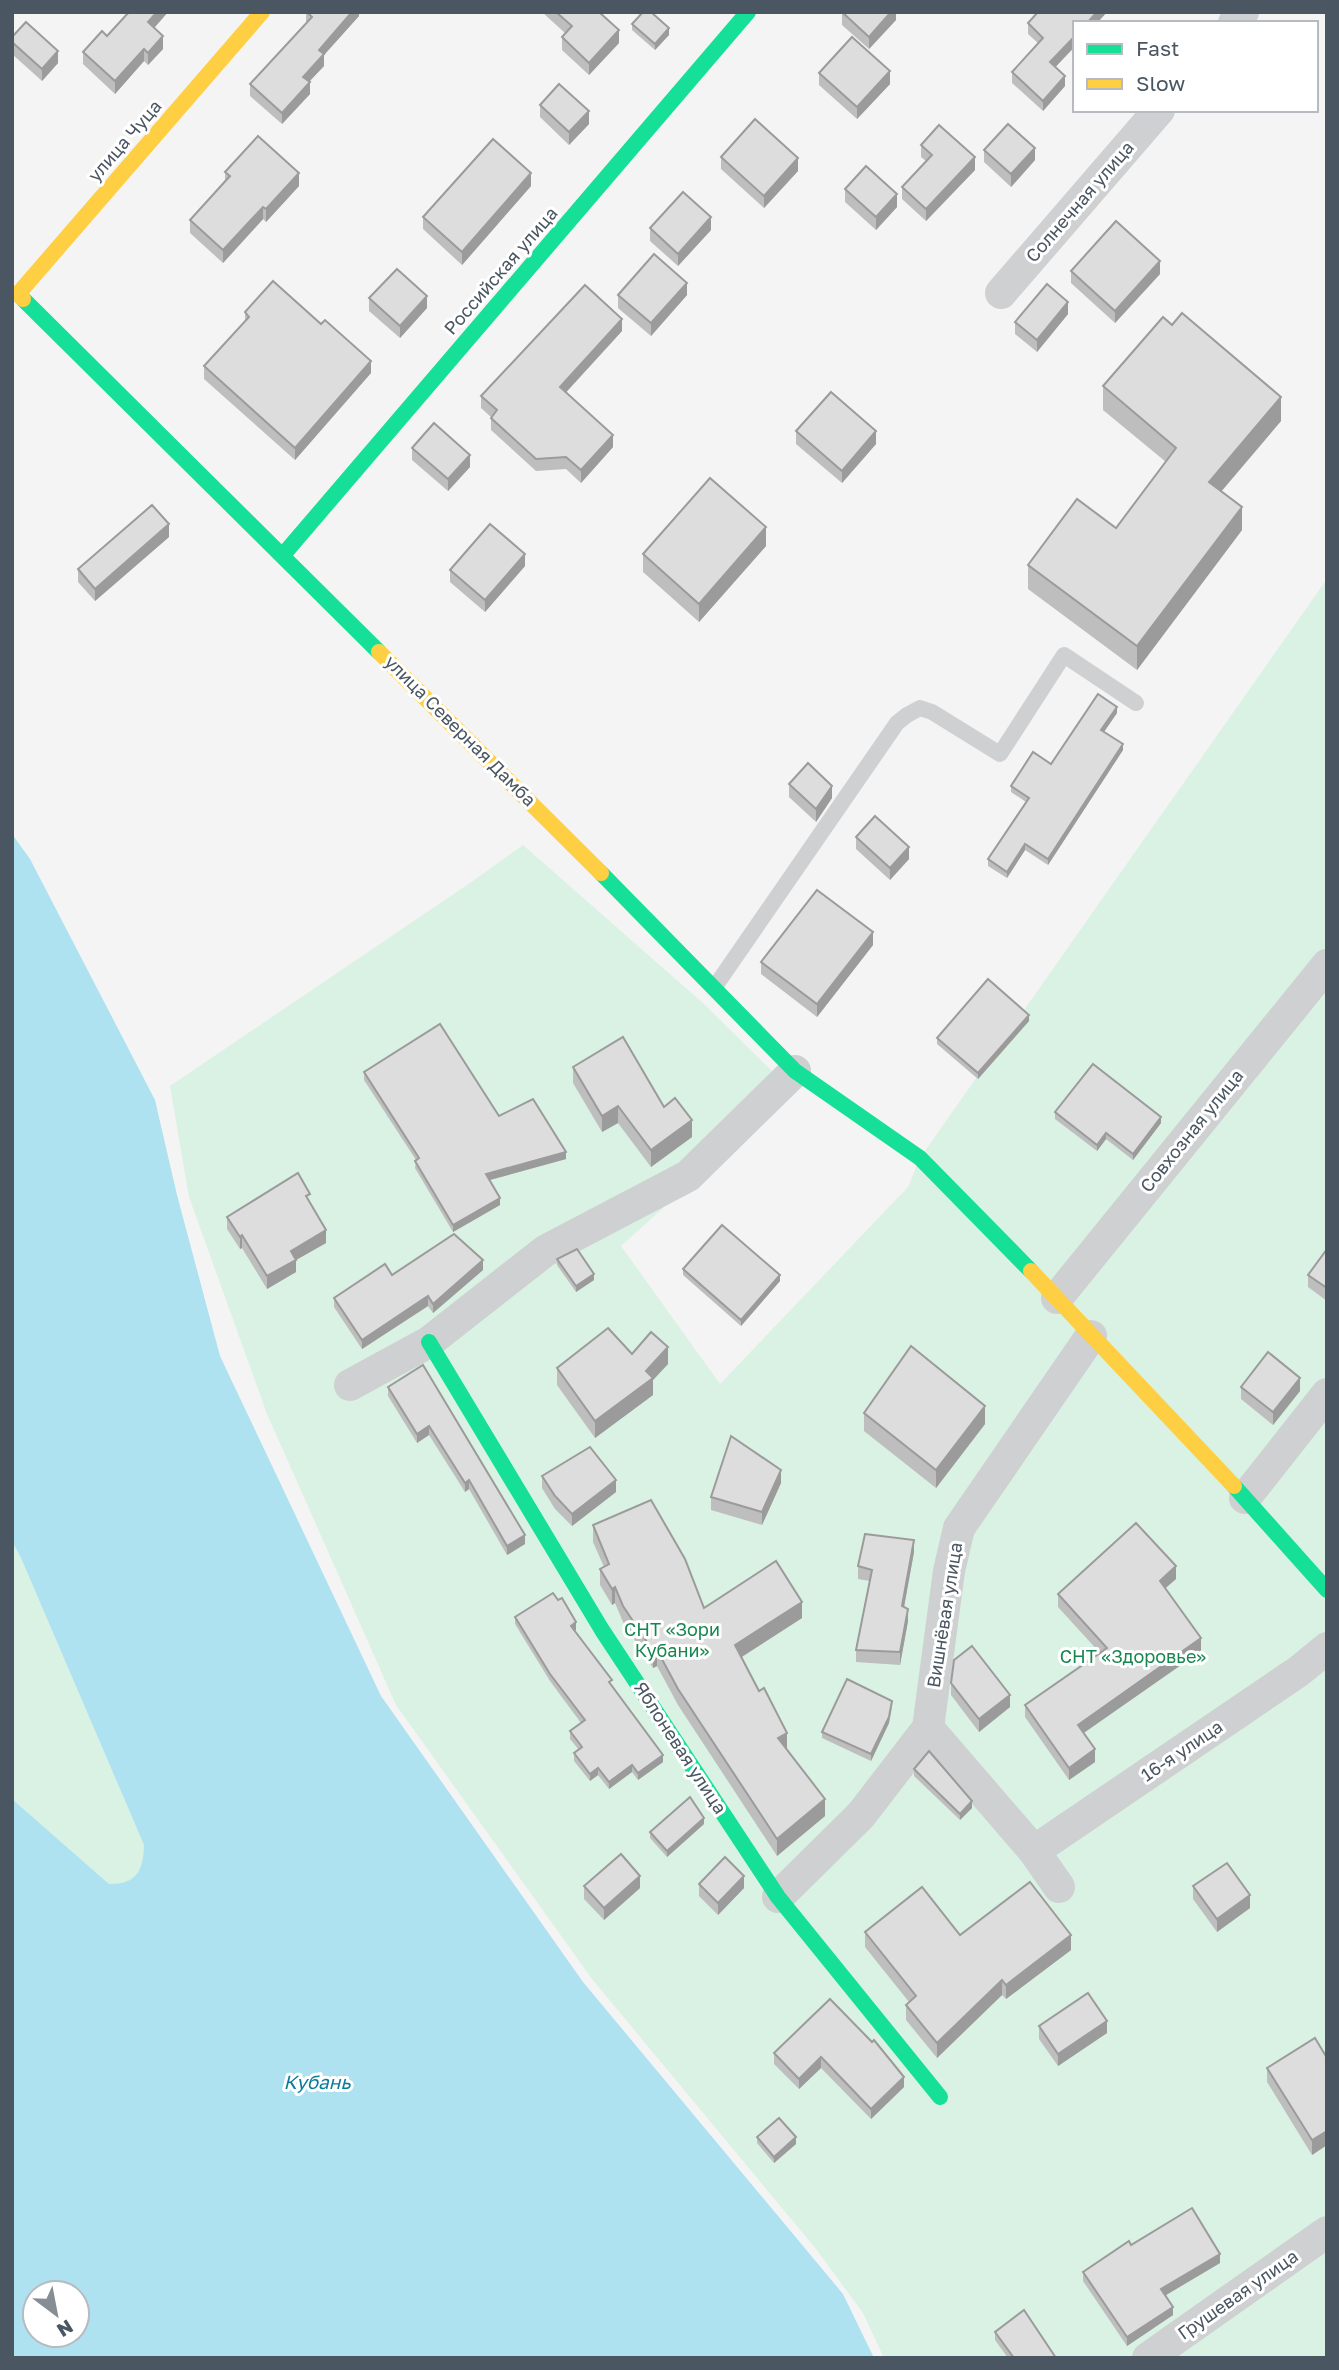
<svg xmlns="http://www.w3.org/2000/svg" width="1339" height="2370" viewBox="0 0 1339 2370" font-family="'Golos Text',sans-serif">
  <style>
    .green { fill: #d9f2e3 }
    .water { fill: #aee2f0; fill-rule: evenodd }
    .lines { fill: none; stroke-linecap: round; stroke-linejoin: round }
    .lane { stroke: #ced0d2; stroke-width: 16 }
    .street { stroke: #ced0d2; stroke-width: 32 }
    .fast { stroke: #16e098; stroke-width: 16 }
    .slow { stroke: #ffcf43; stroke-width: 16 }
    .wall { fill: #bebebf }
    .shaded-wall { fill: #9b9b9b }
    .building { fill: #ddddde; stroke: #9b9b9b; stroke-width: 2 }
    .labels { text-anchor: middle; stroke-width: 6; stroke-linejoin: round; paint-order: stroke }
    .street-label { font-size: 18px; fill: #4a5661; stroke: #fff }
    .park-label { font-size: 18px; fill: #17864f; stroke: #fff }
    .water-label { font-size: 19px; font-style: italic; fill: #0c7c9b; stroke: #fff }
  </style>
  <rect width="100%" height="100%" fill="#f4f4f4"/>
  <!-- green -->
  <g class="green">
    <path d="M1327,579V2358H884L863,2313L816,2249L592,1979L396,1705L267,1414L189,1197L170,1086L470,883L523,845L704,1004L773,1072L788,1095L621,1246L720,1384L908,1187L920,1158Z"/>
    <path d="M12,1541L21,1558L144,1845C143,1871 137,1884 109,1884L12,1799Z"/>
  </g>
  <!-- water -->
  <path class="water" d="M12,834L30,859L155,1100L177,1195L220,1356L381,1696L583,1982L843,2294L874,2358H12V1799L109,1884C137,1884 143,1871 144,1845L21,1558L12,1541ZM35,2293H77V2335H35Z"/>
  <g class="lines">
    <!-- lane -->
    <path class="lane" d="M714,988L897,723L907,715L920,708L932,712L1000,754L1064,655L1136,703"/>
    <!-- street -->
    <g class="street">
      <path d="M1234,23L1243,12"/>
      <path d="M1001,293L1159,110"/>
      <path d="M1057,1298L1327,965"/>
      <path d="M350,1385L429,1342L545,1251L688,1176L795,1071"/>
      <path d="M1245,1498L1327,1394"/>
      <path d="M1034,1851L1299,1671L1327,1648"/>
      <path d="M1059,1887L1034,1851L928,1728L949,1571L959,1528L1091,1336"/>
      <path d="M778,1897L861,1815L928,1728"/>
      <path d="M1148,2358L1327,2232"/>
    </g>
    <!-- fast -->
    <g class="fast">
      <path d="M23,299L379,652"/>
      <path d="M283,555L748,12"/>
      <path d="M601,873L795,1071L920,1158L1031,1271"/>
      <path d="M429,1342L602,1630L778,1897L940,2097"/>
      <path d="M1234,1486L1327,1590"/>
    </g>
    <!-- slow -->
    <g class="slow">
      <path d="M23,299L18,294L262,12"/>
      <path d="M379,652L601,873"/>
      <path d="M1031,1271L1234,1486"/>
    </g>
  </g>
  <!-- wall -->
  <g class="wall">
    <path d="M128,12H168L154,28L163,49L148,65L144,61L115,94L83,64V52L107,36Z"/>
    <path d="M306,12H359V16L324,55V66L309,82L310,94L282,124L250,96V84L306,23Z"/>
    <path d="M542,12H599L619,43L589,75L562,50V37L565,33Z"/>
    <path d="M896,12V20L869,49L842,25V13Z"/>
    <path d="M1038,12H1107L1097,23H1075V47L1055,67L1065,86L1043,111L1012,83V72L1038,43L1028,34V23Z"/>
    <path d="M632,24L669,35L655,50L632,30Z"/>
    <path d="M12,37L58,63L42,81L12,54Z"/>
    <path d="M819,73L890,84L857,119L819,85Z"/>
    <path d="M540,105L589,124L569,145L540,117Z"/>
    <path d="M921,145L975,170L926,221L902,199V187L926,161L921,157Z"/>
    <path d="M984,150L1035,160L1011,187L984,162Z"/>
    <path d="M721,157L798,171L764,208L721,169Z"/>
    <path d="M225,172L299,186L266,222L263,219L223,263L190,233V220L225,180Z"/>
    <path d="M531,186L462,265L423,229V217Z"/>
    <path d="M845,189L897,207L876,230L845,202Z"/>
    <path d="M650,228L711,230L678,266L650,241Z"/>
    <path d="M1071,271L1160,274L1115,323L1071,283Z"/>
    <path d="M618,295H687L651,336L618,308Z"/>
    <path d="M369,298L427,308L400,338L369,311Z"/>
    <path d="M245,312L321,324L371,373L295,460L204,379V366L245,322Z"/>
    <path d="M1068,314L1037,352L1015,334V322Z"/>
    <path d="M622,331L566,392L613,447L581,483L566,469L536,471L491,430V417L481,408V396Z"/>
    <path d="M1103,386L1281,421L1221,491L1242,530L1137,670L1028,589V565L1116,528L1166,462L1103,410Z"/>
    <path d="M796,431L876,444L842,483L796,444Z"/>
    <path d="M412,448L470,467L448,491L412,460Z"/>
    <path d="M169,537L95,601L78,582V569Z"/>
    <path d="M766,546L699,622L643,572V554Z"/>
    <path d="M525,566L485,612L450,582V570Z"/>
    <path d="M1117,713L1104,732L1123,750L1048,865L1025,850L1007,878L988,866V859L1026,802L1011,792V786L1051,764Z"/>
    <path d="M789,784L832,798L816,822L789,797Z"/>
    <path d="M856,837L909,859L890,880L856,849Z"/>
    <path d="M873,945L817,1017L761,974V962Z"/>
    <path d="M1029,1021L978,1079L937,1044V1038Z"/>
    <path d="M573,1067L664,1107L692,1137L651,1167L618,1123L602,1132L573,1083Z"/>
    <path d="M364,1072L499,1116L566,1159L490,1180L500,1205L453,1232L415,1168L416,1160L364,1080Z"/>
    <path d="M1055,1112L1161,1123L1133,1160L1106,1139L1097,1151L1055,1119Z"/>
    <path d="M310,1202L326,1243L296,1260V1272L267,1289L242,1248L240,1249L227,1229V1217Z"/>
    <path d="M1327,1249V1301L1308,1287V1275Z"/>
    <path d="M557,1259L594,1280L576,1292L557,1265Z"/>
    <path d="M683,1269L780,1281L741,1326L683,1275Z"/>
    <path d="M483,1270L433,1313L428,1306L362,1349L334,1307V1298L392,1275Z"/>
    <path d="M632,1354L668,1364L653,1380V1395L595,1438L557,1385V1368Z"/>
    <path d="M423,1365L525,1544L507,1555L469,1489L465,1492L429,1435L417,1443L388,1396V1387Z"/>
    <path d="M1241,1387L1300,1391L1273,1425L1241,1399Z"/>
    <path d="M864,1413L985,1424L936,1488L864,1431Z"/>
    <path d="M542,1476L616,1492L572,1526L555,1509L542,1488Z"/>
    <path d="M781,1483L762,1525L711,1510V1497Z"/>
    <path d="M593,1525L704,1608L802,1618L742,1657L786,1749L825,1816L777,1856L678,1705L657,1666L653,1668L623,1622L615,1603L612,1605L600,1585V1569L604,1567L593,1542Z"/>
    <path d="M914,1552L904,1607L908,1621L900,1665L856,1662V1650L870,1581L858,1579V1566Z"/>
    <path d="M1176,1579L1165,1588L1201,1651L1083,1733L1095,1762L1069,1780L1025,1717V1705L1100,1653L1058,1607V1594Z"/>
    <path d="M558,1600L576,1630L575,1631L663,1762L638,1780L632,1772L609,1789L598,1775L590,1781L574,1761V1753L579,1750L570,1739V1731L581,1723L550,1681L515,1624V1617Z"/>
    <path d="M951,1683L1010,1707L979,1732L951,1695Z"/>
    <path d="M892,1707L889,1723L871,1761L822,1738V1732Z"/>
    <path d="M914,1769L972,1808L960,1820L914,1776Z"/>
    <path d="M704,1824L667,1857L650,1838V1832Z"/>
    <path d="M699,1884L744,1888L718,1915L699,1896Z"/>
    <path d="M584,1886L640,1888L604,1920L584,1899Z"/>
    <path d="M1193,1886L1250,1908L1217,1932L1193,1899Z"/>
    <path d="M865,1932L960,1935L1071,1950L1006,1999L1002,1995L937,2058L906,2020V2005L909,2002L865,1947Z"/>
    <path d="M830,1999L904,2087L871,2119L821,2068L799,2089L774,2064V2053Z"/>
    <path d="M1039,2026L1107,2033L1058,2066L1039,2039Z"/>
    <path d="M1327,2058V2145L1312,2155L1267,2082V2068Z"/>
    <path d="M757,2137L796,2144L774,2163L757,2143Z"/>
    <path d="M1131,2245L1220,2263L1166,2295L1173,2315L1127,2346L1083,2281V2272Z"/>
    <path d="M995,2332L1056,2358H1008L995,2340Z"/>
  </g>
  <!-- shaded-wall -->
  <g class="shaded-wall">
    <path d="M157,12H168L148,35V22Z"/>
    <path d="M352,12H359V16L324,55V66L303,88V77L319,50Z"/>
    <path d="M891,12H896V20L869,49V37Z"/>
    <path d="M1097,12H1107L1097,23H1087Z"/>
    <path d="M669,28V35L655,50V44Z"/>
    <path d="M619,30V43L589,75V63Z"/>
    <path d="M163,36V49L148,65V53Z"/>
    <path d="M1075,36V46L1050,73V62Z"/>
    <path d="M144,49V61L115,94V81Z"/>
    <path d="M58,51V63L42,81V69Z"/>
    <path d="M890,71V84L857,119V107Z"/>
    <path d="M1065,76V86L1043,111V101Z"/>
    <path d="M310,82V94L282,124V113Z"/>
    <path d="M589,111V124L569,145V132Z"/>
    <path d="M1035,148V160L1011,187V174Z"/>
    <path d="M975,157V170L926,221V209Z"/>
    <path d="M798,158V171L764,208V196Z"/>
    <path d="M299,173V186L266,222V209Z"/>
    <path d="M531,173V186L462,265V252Z"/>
    <path d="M897,194V207L876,230V217Z"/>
    <path d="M263,207V219L223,263V250Z"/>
    <path d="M711,217V230L678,266V254Z"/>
    <path d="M1160,261V274L1115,323V311Z"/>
    <path d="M687,283V295L651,336V323Z"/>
    <path d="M427,296V308L400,338V326Z"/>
    <path d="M1068,302V314L1037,352V340Z"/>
    <path d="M622,319V331L560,399V387Z"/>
    <path d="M371,361V373L295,460V448Z"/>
    <path d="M1281,397V421L1209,506V482Z"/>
    <path d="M876,431V444L842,483V471Z"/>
    <path d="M613,435V447L581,483V470Z"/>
    <path d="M470,455V467L448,491V479Z"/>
    <path d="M1242,507V530L1137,670V646Z"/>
    <path d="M169,524V537L95,601V589Z"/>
    <path d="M766,527V546L699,622V604Z"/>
    <path d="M525,554V566L485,612V600Z"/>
    <path d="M1117,707V713L1101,736V730Z"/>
    <path d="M1123,744V750L1048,865V859Z"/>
    <path d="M832,786V798L816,822V809Z"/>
    <path d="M1025,844V850L1007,878V872Z"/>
    <path d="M909,847V859L890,880V868Z"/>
    <path d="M873,932V945L817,1017V1004Z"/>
    <path d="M1029,1015V1021L978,1079V1073Z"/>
    <path d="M618,1106V1123L602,1132V1116Z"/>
    <path d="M1161,1117V1123L1133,1160V1154Z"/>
    <path d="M692,1120V1137L651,1167V1150Z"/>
    <path d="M1106,1133V1139L1097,1151V1145Z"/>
    <path d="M566,1152V1159L486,1181V1174Z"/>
    <path d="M500,1198V1205L453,1232V1225Z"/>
    <path d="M326,1230V1243L296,1260V1272L267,1289V1276L291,1251Z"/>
    <path d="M242,1235V1248L240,1249V1237Z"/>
    <path d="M483,1260V1270L433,1313V1304Z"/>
    <path d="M594,1274V1280L576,1292V1286Z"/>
    <path d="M780,1275V1281L741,1326V1320Z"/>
    <path d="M428,1296V1306L362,1349V1340Z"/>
    <path d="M668,1347V1364L653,1380V1395L595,1438V1421L646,1371Z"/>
    <path d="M1300,1378V1391L1273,1425V1412Z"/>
    <path d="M985,1406V1424L936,1488V1470Z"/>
    <path d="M429,1426V1435L417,1443V1434Z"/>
    <path d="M781,1470V1483L762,1525V1512Z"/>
    <path d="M469,1480V1489L465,1492V1483Z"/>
    <path d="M616,1480V1492L572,1526V1514Z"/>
    <path d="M525,1535V1544L507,1555V1546Z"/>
    <path d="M914,1540V1552L902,1618V1606Z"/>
    <path d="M1176,1566V1579L1160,1593V1581Z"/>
    <path d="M615,1587V1603L612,1605V1589Z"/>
    <path d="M802,1602V1618L735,1661V1645Z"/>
    <path d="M908,1609V1621L900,1665V1652Z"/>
    <path d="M576,1622V1630L571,1633V1626Z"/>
    <path d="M1201,1638V1651L1078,1737V1725Z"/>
    <path d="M657,1650V1666L653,1668V1651Z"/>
    <path d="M1010,1695V1707L979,1732V1719Z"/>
    <path d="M892,1701L889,1723L871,1761V1754Z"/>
    <path d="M787,1733V1749L778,1738Z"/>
    <path d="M1095,1749V1762L1069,1780V1768Z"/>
    <path d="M663,1755V1762L638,1780V1773Z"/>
    <path d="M632,1765V1772L609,1789V1782Z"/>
    <path d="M598,1768V1775L590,1781V1774Z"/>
    <path d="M825,1799V1816L777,1856V1839Z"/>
    <path d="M972,1801V1808L960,1820V1814Z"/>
    <path d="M704,1818V1824L667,1857V1851Z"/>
    <path d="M640,1876V1888L604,1920V1908Z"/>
    <path d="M744,1876V1888L718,1915V1903Z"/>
    <path d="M1250,1895V1908L1217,1932V1919Z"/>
    <path d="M1071,1935V1950L1006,1999V1985Z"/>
    <path d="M1002,1980V1995L937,2058V2043Z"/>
    <path d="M1107,2021V2033L1058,2066V2054Z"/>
    <path d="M821,2057V2068L799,2089V2079Z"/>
    <path d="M904,2077V2087L871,2119V2109Z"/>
    <path d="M1327,2131V2145L1312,2155V2140Z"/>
    <path d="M796,2137V2144L774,2163V2157Z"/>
    <path d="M1220,2254V2263L1161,2298V2289Z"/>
    <path d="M1173,2307V2315L1127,2346V2337Z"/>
  </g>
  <!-- building -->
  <g class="building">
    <path d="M129,12H157L148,22L163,36L148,53L144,49L115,81L83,52L102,31L107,36Z"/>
    <path d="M307,12H352L319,50L324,54L303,77L310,82L282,113L250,84L312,17Z"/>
    <path d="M556,12H599L619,30L589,63L562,37L572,26Z"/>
    <path d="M643,12H651L669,28L655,44L632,24Z"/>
    <path d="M842,12H891L869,37Z"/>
    <path d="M1038,12H1097L1087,23H1075V36L1050,62L1065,76L1043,101L1012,72L1043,38L1028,23Z"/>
    <path d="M26,22L58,51L42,69L12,42V37Z"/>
    <path d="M852,37L890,71L857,107L819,73Z"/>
    <path d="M559,84L589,111L569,132L540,105Z"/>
    <path d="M755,119L798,158L764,196L721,157Z"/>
    <path d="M1008,124L1035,148L1011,174L984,150Z"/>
    <path d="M939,125L975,157L926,209L902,187L932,155L921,145Z"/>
    <path d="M258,136L299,173L266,209L263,207L223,250L190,220L230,176L225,172Z"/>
    <path d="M493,139L531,173L462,252L423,217Z"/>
    <path d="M866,166L897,194L876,217L845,189Z"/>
    <path d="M683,192L711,217L678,254L650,228Z"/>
    <path d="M1116,221L1160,261L1115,311L1071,271Z"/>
    <path d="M654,254L687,283L651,323L618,295Z"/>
    <path d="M397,269L427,296L400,326L369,298Z"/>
    <path d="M273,281L321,324L325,320L371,361L295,448L204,366L249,317L245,312Z"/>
    <path d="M1047,284L1068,302L1037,340L1015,322Z"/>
    <path d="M585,285L622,319L560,387L613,435L581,470L566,457L536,459L491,418L497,410L481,396Z"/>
    <path d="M1182,313L1281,397L1209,482L1242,507L1137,646L1028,565L1077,499L1116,528L1176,448L1103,386L1163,317L1172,325Z"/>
    <path d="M831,392L876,431L842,471L796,431Z"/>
    <path d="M434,423L470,455L448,479L412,448Z"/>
    <path d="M710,478L766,527L699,604L643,554Z"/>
    <path d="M152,505L169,524L95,589L78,569Z"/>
    <path d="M490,524L525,554L485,600L450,570Z"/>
    <path d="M1098,694L1117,707L1101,730L1123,744L1048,859L1025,844L1007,872L988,859L1029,798L1011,786L1033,752L1051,764Z"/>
    <path d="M808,763L832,786L816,809L789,784Z"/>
    <path d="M875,816L909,847L890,868L856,837Z"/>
    <path d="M817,890L873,932L817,1004L761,962Z"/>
    <path d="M988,979L1029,1015L978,1073L937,1038Z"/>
    <path d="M440,1024L499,1116L533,1099L566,1152L486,1174L500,1198L453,1225L415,1161L419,1158L364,1072Z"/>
    <path d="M623,1037L664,1107L675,1098L692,1120L651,1150L618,1106L602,1116L573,1067Z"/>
    <path d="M1093,1064L1161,1117L1133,1154L1106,1133L1097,1145L1055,1112Z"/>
    <path d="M298,1173L310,1194L306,1196L326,1230L291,1251L296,1260L267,1276L242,1235L240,1237L227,1217Z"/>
    <path d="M722,1225L780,1275L741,1320L683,1269Z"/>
    <path d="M454,1234L483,1260L433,1304L428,1296L362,1340L334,1298L385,1264L392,1275Z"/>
    <path d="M577,1249L594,1274L576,1286L557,1259Z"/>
    <path d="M1327,1249V1288L1308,1275Z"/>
    <path d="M608,1328L632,1354L651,1332L668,1347L646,1371L653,1378L595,1421L557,1368Z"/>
    <path d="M911,1346L985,1406L936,1470L864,1413Z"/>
    <path d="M1268,1352L1300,1378L1273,1412L1241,1387Z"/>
    <path d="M423,1365L525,1535L507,1546L469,1480L465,1483L429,1426L417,1434L388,1387Z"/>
    <path d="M731,1436L781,1470L762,1512L711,1497Z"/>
    <path d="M590,1447L616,1480L572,1514L555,1496L542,1476Z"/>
    <path d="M651,1500L685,1559L704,1608L776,1561L802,1602L735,1645L759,1691L764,1688L787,1733L778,1738L825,1799L777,1839L678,1689L657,1650L653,1651L623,1606L615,1587L612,1589L600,1569L609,1564L593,1525Z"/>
    <path d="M1136,1523L1176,1566L1160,1581L1201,1638L1078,1725L1095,1749L1069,1768L1025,1705L1107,1648L1058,1594Z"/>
    <path d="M865,1534L914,1540L902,1606L908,1609L900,1652L856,1650L872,1570L858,1566Z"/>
    <path d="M553,1593L558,1600L562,1598L576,1622L571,1626L612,1680L609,1682L663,1755L638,1773L632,1765L609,1782L598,1768L590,1774L574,1753L582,1747L570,1731L585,1720L550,1674L515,1617Z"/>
    <path d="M972,1646L1010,1695L979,1719L951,1683L954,1660Z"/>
    <path d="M847,1679L892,1701L889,1717L871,1754L822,1732Z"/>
    <path d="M929,1751L972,1801L960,1814L914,1769Z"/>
    <path d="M690,1797L704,1818L667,1851L650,1832Z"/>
    <path d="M621,1854L640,1876L604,1908L584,1886Z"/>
    <path d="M725,1857L744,1876L718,1903L699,1884Z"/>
    <path d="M1227,1863L1250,1895L1217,1919L1193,1886Z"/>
    <path d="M1030,1882L1071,1935L1006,1985L1002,1980L937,2043L906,2005L916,1996L865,1932L922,1887L960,1935Z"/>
    <path d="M1088,1993L1107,2021L1058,2054L1039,2026Z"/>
    <path d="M830,1999L872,2042L874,2040L904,2077L871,2109L821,2057L799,2079L774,2053Z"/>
    <path d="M1315,2038L1327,2058V2131L1312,2140L1267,2068Z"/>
    <path d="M779,2118L796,2137L774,2157L757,2137Z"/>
    <path d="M1192,2208L1220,2254L1161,2289L1173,2307L1127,2337L1083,2272L1129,2241L1131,2245Z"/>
    <path d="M1024,2310L1056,2358H1014L995,2332Z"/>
  </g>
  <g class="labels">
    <!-- street labels -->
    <g class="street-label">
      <text transform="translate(125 141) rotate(-49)" y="6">улица Чуца</text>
      <text transform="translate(1080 202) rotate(-49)" y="6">Солнечная улица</text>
      <text transform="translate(501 271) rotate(-49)" y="6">Российская улица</text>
      <text transform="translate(460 731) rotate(45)" y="6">улица Северная Дамба</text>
      <text transform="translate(1192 1131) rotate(-51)" y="6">Совхозная улица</text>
      <text transform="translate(945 1615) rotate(-81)" y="6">Вишнёвая улица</text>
      <text transform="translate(680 1748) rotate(57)" y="6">Яблоневая улица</text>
      <text transform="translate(1182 1751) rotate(-34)" y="6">16-я улица</text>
      <text transform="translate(1238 2295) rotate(-35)" y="6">Грушевая улица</text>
    </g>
    <!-- park labels -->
    <g class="park-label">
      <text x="672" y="1636">СНТ «Зори<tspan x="672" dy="21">Кубани»</tspan></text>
      <text x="1133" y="1663">СНТ «Здоровье»</text>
    </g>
    <!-- water labels -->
    <g class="water-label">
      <text x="317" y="2089">Кубань</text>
    </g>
  </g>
  <!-- border -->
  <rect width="1339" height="2370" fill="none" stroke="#4a5661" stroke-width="28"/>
  <!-- legend -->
  <rect x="1073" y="21" width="245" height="91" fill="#ffffff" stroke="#b7bbc0" stroke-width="2"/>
  <rect x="1087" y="44" width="35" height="10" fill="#16e098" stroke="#b7bbc0" stroke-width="2"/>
  <text x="1136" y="56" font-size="21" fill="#4a5661">Fast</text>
  <rect x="1087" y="79" width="35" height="10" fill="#ffcf43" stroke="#b7bbc0" stroke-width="2"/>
  <text x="1136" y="91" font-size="21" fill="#4a5661">Slow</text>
  <!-- north arrow -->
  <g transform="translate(56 2314) rotate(148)"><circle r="33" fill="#ffffff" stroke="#b7bbc0" stroke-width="2"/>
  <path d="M0-5L12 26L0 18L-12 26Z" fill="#868d94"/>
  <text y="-10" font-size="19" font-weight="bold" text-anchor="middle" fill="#4a5661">N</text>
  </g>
</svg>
